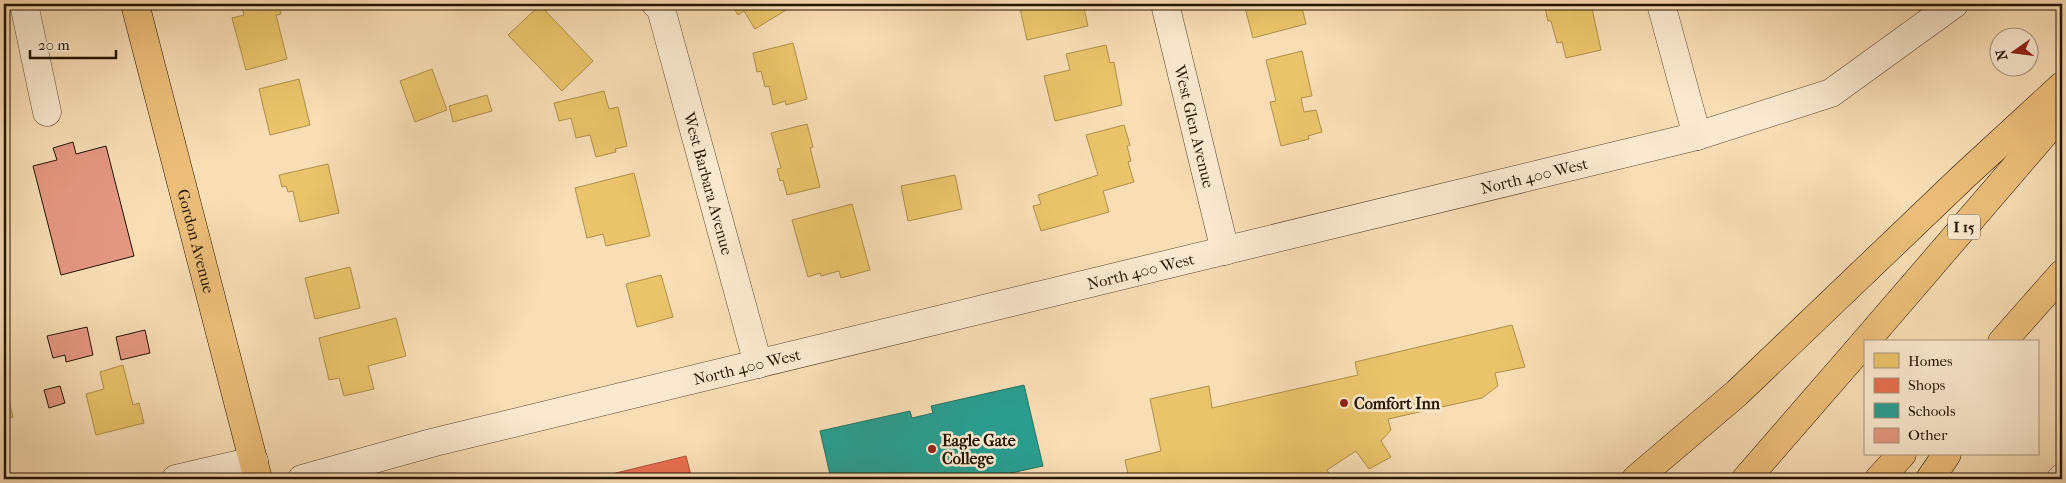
<svg xmlns="http://www.w3.org/2000/svg" width="2066" height="483" viewBox="0 0 2066 483" font-family="'IM FELL French Canon',serif">
  <style>
    .homes { fill: #e9c46a; stroke: #ae8f4a }
    .shops { fill: #e76f51; stroke: #ad5439 }
    .schools { fill: #2a9d8f; stroke: #287464 }
    .building { fill: #e59882; stroke: #251400 }
    .lines { fill: none; stroke-linecap: round; stroke-linejoin: round }
    .minor-casing { stroke: #5a462d; stroke-width: 29 }
    .major-casing { stroke: #251400; stroke-width: 29 }
    .highway-casing { stroke: #251400; stroke-width: 29 }
    .minor { stroke: #fae9cf; stroke-width: 28 }
    .major { stroke: #ecbe7a; stroke-width: 28 }
    .highway { stroke: #ecbe7a; stroke-width: 28 }
    .poi-dot { fill: #8f2418; stroke: #fae9cf; stroke-width: 2 }
    .labels { text-anchor: middle; stroke-width: 5; stroke-linejoin: round; paint-order: stroke }
    .shield { fill: #fae9cf; stroke: #65543e; stroke-width: 1 }
    .shield-label { font-size: 15px; font-weight: bold; fill: #251400 }
    .street-label { font-size: 16px; fill: #251400; stroke: #fae9cf }
    .poi-label { font-size: 16px; font-weight: bold; fill: #251400; stroke: #fae9cf; text-anchor: start }
  </style>
  <rect width="100%" height="100%" fill="#f8ddb5"/>
  <filter id="stains"><feTurbulence type="fractalNoise" baseFrequency=".004" numOctaves="4"/><feColorMatrix values="0 0 0 0 .2 0 0 0 0 .09 0 0 0 0 .02 0 0 0 .5 -.17"/></filter>
  <radialGradient id="worn" r=".72"><stop offset=".6" stop-color="#630" stop-opacity="0"/><stop offset="1" stop-color="#630" stop-opacity=".3"/></radialGradient>
  <!-- homes -->
  <g class="homes">
    <path d="M241,4H278L281,14L276,15L287,59L246,70L232,18L244,15Z"/>
    <path d="M731,4H788L791,7L755,29L744,11L738,15Z"/>
    <path d="M1019,4H1083L1088,26L1027,40Z"/>
    <path d="M1244,4H1301L1306,24L1253,38Z"/>
    <path d="M1544,4H1575L1576,7L1591,4L1601,50L1566,58L1562,42L1557,43L1551,21H1548Z"/>
    <path d="M540,5L593,61L562,91L508,35Z"/>
    <path d="M793,43L807,99L786,105L785,101L773,105L769,86L765,87L761,71L757,72L753,53Z"/>
    <path d="M1106,45L1110,63L1114,62L1122,105L1055,121L1044,76L1070,70L1066,54Z"/>
    <path d="M1302,51L1312,96L1301,98L1304,112L1316,110L1322,132L1308,136L1309,139L1281,146L1270,102L1276,101L1266,60Z"/>
    <path d="M432,69L447,110L415,122L400,81Z"/>
    <path d="M299,79L310,125L270,135L259,89Z"/>
    <path d="M604,91L609,109L618,107L627,146L615,149L616,152L596,157L590,135L576,138L571,118L559,121L554,103Z"/>
    <path d="M487,95L492,111L453,122L449,106Z"/>
    <path d="M807,124L813,147L810,148L820,187L787,195L783,180L780,181L777,169L781,168L771,133Z"/>
    <path d="M1124,125L1130,145L1127,146L1131,161L1128,162L1134,182L1103,191L1109,212L1041,231L1033,206L1041,204L1038,195L1098,175L1086,135Z"/>
    <path d="M328,164L339,213L300,222L293,191L288,192L286,186L282,187L279,175Z"/>
    <path d="M634,173L650,236L606,246L603,234L587,238L575,188Z"/>
    <path d="M955,175L962,209L908,221L901,186Z"/>
    <path d="M852,204L870,270L841,278L839,271L821,276L820,273L808,277L792,220Z"/>
    <path d="M350,267L360,308L315,319L305,278Z"/>
    <path d="M661,275L673,317L637,327L626,284Z"/>
    <path d="M396,318L406,356L368,366L374,389L344,396L339,378L329,380L319,338Z"/>
    <path d="M1512,325L1525,367L1495,373L1498,386L1482,398L1388,419L1391,430L1381,441L1391,457L1369,469L1356,451L1327,470L1332,479H1129L1125,460L1161,451L1150,399L1209,386L1212,408L1358,375L1355,362Z"/>
    <path d="M123,365L133,405L139,403L144,423L96,435L86,394L104,389L100,372Z"/>
    <path d="M4,381L13,417L4,419Z"/>
    <path d="M4,435L10,461L4,463Z"/>
  </g>
  <!-- shops -->
  <path class="shops" d="M686,456L692,479H591Z"/>
  <!-- schools -->
  <path class="schools" d="M1024,385L1043,466L984,479H951L950,475L932,479H831L820,431L910,411L912,418L933,413L931,406Z"/>
  <!-- building -->
  <g class="building">
    <path d="M73,142L76,154L106,146L134,256L61,275L33,166L57,160L53,148Z"/>
    <path d="M87,327L93,355L66,362L65,355L53,358L47,336Z"/>
    <path d="M145,330L150,353L121,360L116,337Z"/>
    <path d="M60,386L65,403L49,408L44,390Z"/>
  </g>
  <g class="lines">
    <!-- minor casing -->
    <g class="minor-casing">
      <g id="minor">
        <path d="M24,4L47,112"/>
        <path id="s1" d="M656,4L661,9L758,364"/>
        <path id="s2" d="M1165,4L1225,251"/>
        <path d="M1661,4L1697,136"/>
        <path d="M176,479L254,461"/>
        <path id="s3" d="M302,479L435,442L1697,136L1831,93L1954,4"/>
        <path d="M2061,479L2062,478"/>
      </g>
    </g>
    <!-- major casing -->
    <g class="major-casing">
      <g id="major">
        <path id="s4" d="M135,4L258,479"/>
      </g>
    </g>
    <!-- highway casing -->
    <g class="highway-casing">
      <g id="highway">
        <path d="M1865,342L2062,113"/>
        <path d="M2002,342L2062,274"/>
        <path d="M1636,479L1737,393L1963,177L2062,86"/>
        <path d="M1746,479L1865,342"/>
        <path d="M1879,479L1902,454"/>
        <path d="M1930,479L1947,454"/>
      </g>
    </g>
    <!-- minor -->
    <use href="#minor" class="minor"/>
    <!-- major -->
    <use href="#major" class="major"/>
    <!-- highway -->
    <use href="#highway" class="highway"/>
  </g>
  <!-- markers -->
  <g class="poi-dot">
    <circle cx="1344" cy="403" r="5"/>
    <circle cx="932" cy="449" r="5"/>
  </g>
  <g class="labels">
    <!-- shield labels -->
    <rect class="shield" x="1948" y="214.5" width="32" height="25" rx="4"/>
    <g class="shield-label">
      <text x="1964" y="232">I 15</text>
    </g>
    <!-- street labels -->
    <g class="street-label">
      <text dy="6" stroke="none"><textPath href="#s2" startOffset="126">West Glen Avenue</textPath></text>
      <text dy="6" stroke="none"><textPath href="#s3" startOffset="1269">North 400 West</textPath></text>
      <text dy="6" stroke="none"><textPath href="#s1" startOffset="188">West Barbara Avenue</textPath></text>
      <text dy="6" stroke="none"><textPath href="#s4" startOffset="245">Gordon Avenue</textPath></text>
      <text dy="6" stroke="none"><textPath href="#s3" startOffset="864">North 400 West</textPath></text>
      <text dy="6" stroke="none"><textPath href="#s3" startOffset="459">North 400 West</textPath></text>
    </g>
    <!-- poi labels -->
    <g class="poi-label">
      <text x="1354" y="409">Comfort Inn</text>
      <text x="942" y="446">Eagle Gate<tspan x="942" dy="18">College</tspan></text>
    </g>
  </g>
  <!-- margin -->
  <rect width="2066" height="483" fill="none" stroke="#f8ddb5" stroke-width="20"/>
  <rect x="5" y="5" width="2056" height="473" fill="none" stroke="#251400" stroke-width="2.5"/>
  <rect x="10" y="10" width="2046" height="463" fill="none" stroke="#251400"/>
  <!-- legend -->
  <rect x="1864" y="340" width="175" height="115" fill="#fae9cf" stroke="#a5947c"/>
  <rect x="1874" y="353" width="25" height="15" fill="#e9c46a" stroke="#a5947c"/>
  <text x="1908" y="366" font-size="15" fill="#251400">Homes</text>
  <rect x="1874" y="378" width="25" height="15" fill="#e76f51" stroke="#a5947c"/>
  <text x="1908" y="390" font-size="15" fill="#251400">Shops</text>
  <rect x="1874" y="403" width="25" height="15" fill="#2a9d8f" stroke="#a5947c"/>
  <text x="1908" y="416" font-size="15" fill="#251400">Schools</text>
  <rect x="1874" y="428" width="25" height="15" fill="#e59882" stroke="#a5947c"/>
  <text x="1908" y="440" font-size="15" fill="#251400">Other</text>
  <!-- north arrow -->
  <g transform="translate(2014 52) rotate(256)"><circle r="24" fill="#fae9cf" stroke="#a5947c"/>
  <path d="M0-4L9 19L0 12L-9 19Z" fill="#8f2418"/>
  <text y="-8" font-size="14" font-weight="bold" text-anchor="middle" fill="#251400">N</text>
  </g>
  <!-- scale -->
  <path d="M30 50v8h86v-8" fill="none" stroke="#251400" stroke-width="2.5"/>
  <text x="38" y="50" font-size="15" fill="#251400" stroke="#fae9cf" stroke-width="4" paint-order="stroke">20 m</text>
  <rect width="100%" height="100%" filter="url(#stains)"/>
  <rect width="100%" height="100%" fill="url(#worn)"/>
</svg>
